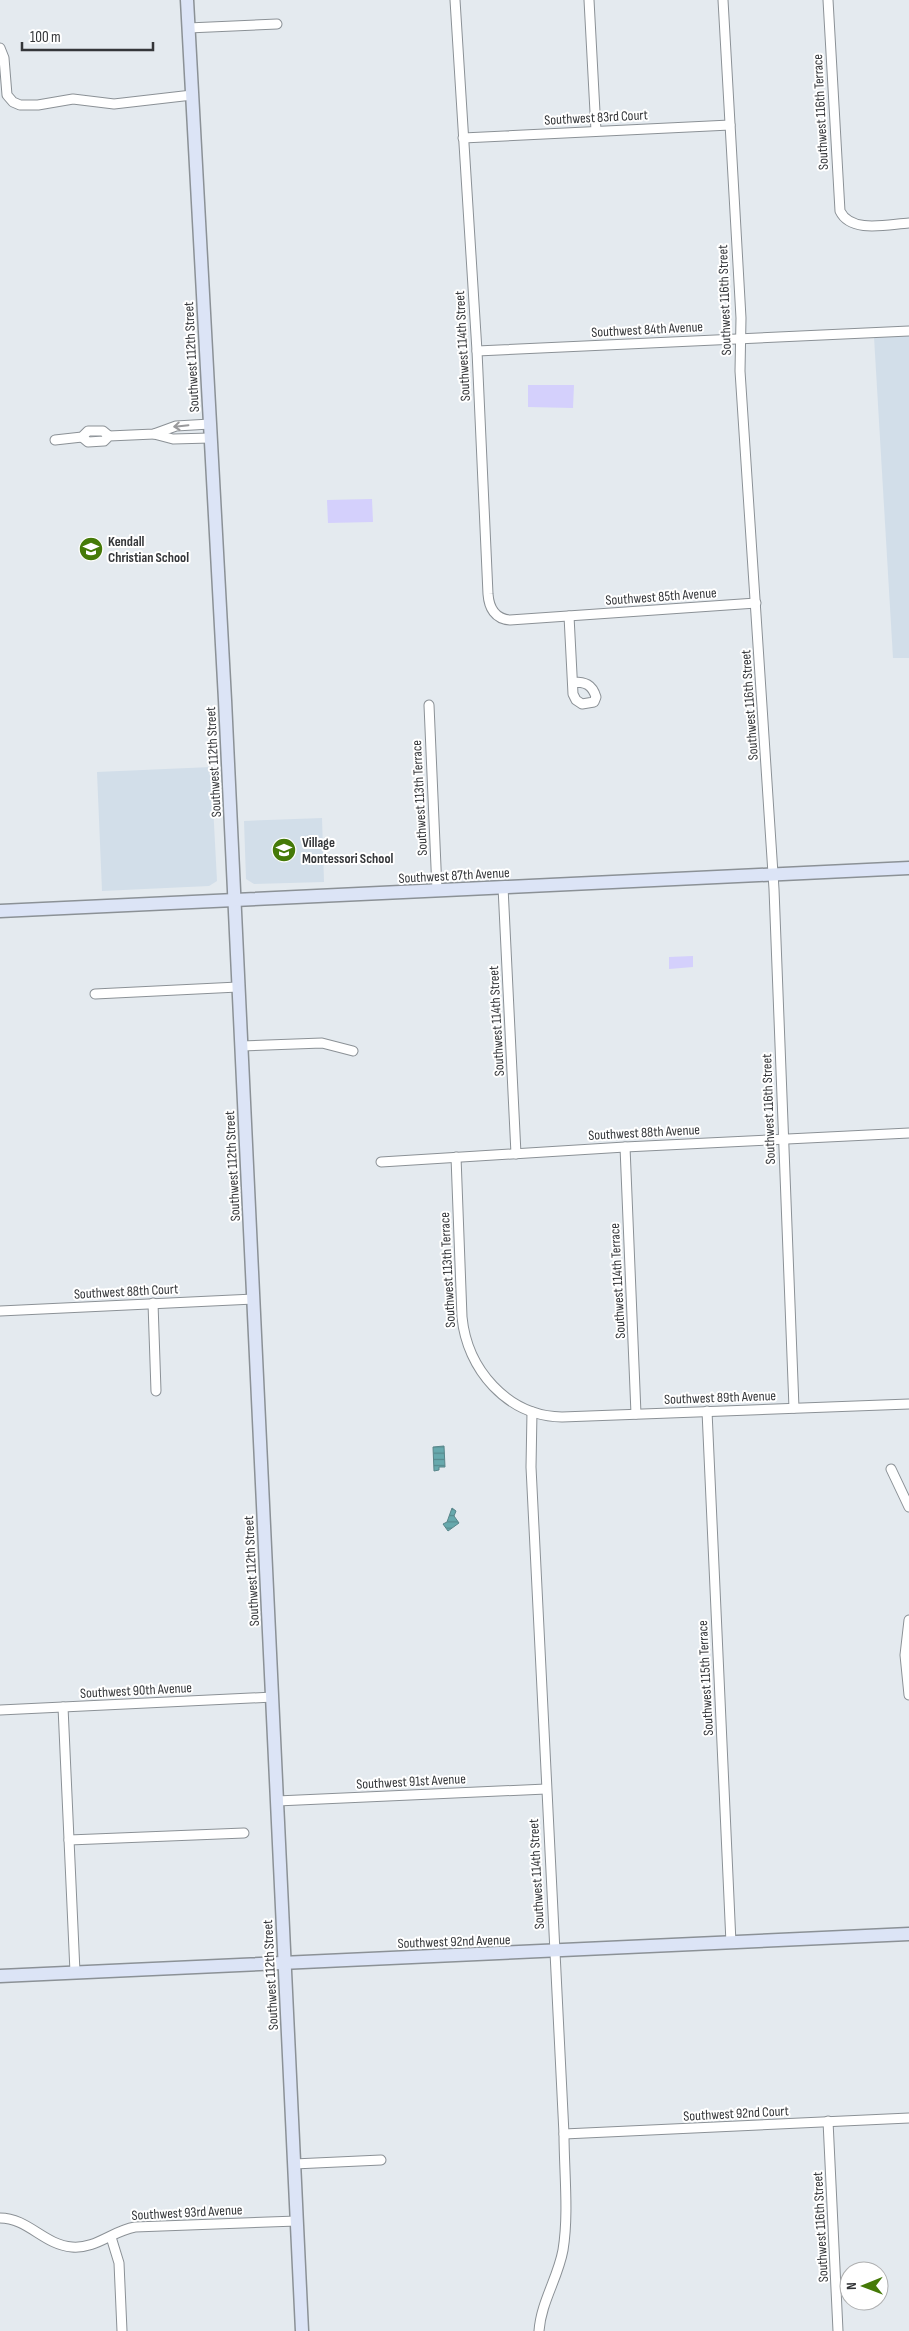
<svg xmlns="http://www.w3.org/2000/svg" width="909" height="2331" viewBox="0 0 909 2331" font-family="'Sofia Sans Condensed',sans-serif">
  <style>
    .built { fill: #d2dee9 }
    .garden { fill: #d4d0fc }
    .water { fill: url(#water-rules); stroke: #58868a }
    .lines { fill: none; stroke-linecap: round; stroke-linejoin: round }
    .street-casing { stroke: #8b9196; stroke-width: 11 }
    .secondary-casing { stroke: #8b9196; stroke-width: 15 }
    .street { stroke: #fff; stroke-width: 9 }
    .secondary { stroke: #dce4f6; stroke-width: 12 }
    .oneway { stroke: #9a9a9c }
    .labels { text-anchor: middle; stroke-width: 4; stroke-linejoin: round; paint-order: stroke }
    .street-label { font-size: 14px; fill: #343639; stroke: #fff }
    .poi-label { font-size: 14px; font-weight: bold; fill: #343639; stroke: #fff; text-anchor: start }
  </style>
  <defs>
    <pattern id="water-rules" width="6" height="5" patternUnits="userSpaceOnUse" patternTransform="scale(1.25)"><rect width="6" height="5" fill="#67a9ad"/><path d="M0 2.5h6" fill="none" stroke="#568a8e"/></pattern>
  </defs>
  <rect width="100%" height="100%" fill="#e4eaef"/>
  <!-- built -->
  <g class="built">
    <path d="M909,336V658H893L874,337Z"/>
    <path d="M211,767L217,881L209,886L102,891L97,772Z"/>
    <path d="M322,818L324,882L254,884L246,879L244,821Z"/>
  </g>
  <!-- garden -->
  <g class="garden">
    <path d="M528,385H574L573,408L528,407Z"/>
    <path d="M372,499L373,522L328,523L327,500Z"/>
    <path d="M693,956V967L669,969V957Z"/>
  </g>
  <!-- water -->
  <g class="water">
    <path d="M444,1446L445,1467H439V1470L434,1471L433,1447Z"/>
    <path d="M452,1508L456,1511L454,1516L459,1523L448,1531L443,1524L447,1522Z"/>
  </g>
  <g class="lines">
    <!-- street casing -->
    <g class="street-casing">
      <g id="street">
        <path d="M455,0L477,351L488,594C489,608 495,619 510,620L756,603"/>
        <path d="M589,0L596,131"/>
        <path d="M723,0L741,318L740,371L774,889L794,1408"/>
        <path d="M828,0L840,211C851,234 889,224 909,223"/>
        <path d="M188,28L277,24"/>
        <path d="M0,48L4,58L7,95L13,102L20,105H38L73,99L114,104L192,95"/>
        <path d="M463,138L730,125"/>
        <path d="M477,351L909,331"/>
        <path d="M154,434L173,439L210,438"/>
        <path d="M82,437L88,442L104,441L109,436L154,434L176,426L210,424"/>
        <path d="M55,440L82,437L88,431H103L109,436"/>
        <path d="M569,616L573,694L576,700L582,704L594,702L596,697C592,684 585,682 573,682"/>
        <path d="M429,705L437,890"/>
        <path d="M503,887L516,1154"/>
        <path d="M95,994L238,987"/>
        <path d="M241,1046L322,1043L353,1051"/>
        <path d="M625,1147L636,1414"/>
        <path d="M456,1157L462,1317C467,1369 507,1416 562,1417L909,1404"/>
        <path d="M381,1162L625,1147L909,1133"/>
        <path d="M153,1303L156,1391"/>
        <path d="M0,1311L254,1299"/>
        <path d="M707,1411L731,1943"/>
        <path d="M532,1412L531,1467L564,2134C564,2172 569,2213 563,2250C558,2278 541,2302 539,2331"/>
        <path d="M891,1469L909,1507"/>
        <path d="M909,1620L905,1655L909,1695"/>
        <path d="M63,1707L75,1972"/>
        <path d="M0,1710L273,1697"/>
        <path d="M277,1801L546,1789"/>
        <path d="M69,1840L244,1833"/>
        <path d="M828,2121L838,2331"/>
        <path d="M564,2134L909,2118"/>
        <path d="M294,2164L381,2160"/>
        <path d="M0,2218C28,2218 44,2245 72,2247C96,2249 112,2231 135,2227L297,2221"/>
        <path d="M111,2237L119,2263L122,2331"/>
      </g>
    </g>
    <!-- secondary casing -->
    <g class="secondary-casing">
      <g id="secondary">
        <path d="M187,0L225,700L302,2331"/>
        <path d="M0,911L909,868"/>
        <path d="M0,1976L909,1934"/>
      </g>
    </g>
    <!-- street -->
    <use href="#street" class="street"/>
    <!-- secondary -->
    <use href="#secondary" class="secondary"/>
  </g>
  <!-- one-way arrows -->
  <defs><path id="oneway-shaft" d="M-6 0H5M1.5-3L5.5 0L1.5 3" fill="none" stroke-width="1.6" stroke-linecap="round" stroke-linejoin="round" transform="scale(1.25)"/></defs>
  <use class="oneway" href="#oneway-shaft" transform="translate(181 426) rotate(174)"/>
  <!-- icons -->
  <defs>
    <g id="school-disc" transform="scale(1.25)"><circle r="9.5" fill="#457a08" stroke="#fff"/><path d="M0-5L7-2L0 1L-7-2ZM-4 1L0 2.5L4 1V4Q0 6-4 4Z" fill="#fff"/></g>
  </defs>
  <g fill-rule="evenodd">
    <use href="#school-disc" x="91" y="549"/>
    <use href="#school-disc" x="284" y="850"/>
  </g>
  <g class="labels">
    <!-- street labels -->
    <g class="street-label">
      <text transform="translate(820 112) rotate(-93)" y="5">Southwest 116th Terrace</text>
      <text transform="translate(596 117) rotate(-3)" y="5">Southwest 83rd Court</text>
      <text transform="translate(724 300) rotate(-92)" y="5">Southwest 116th Street</text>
      <text transform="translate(647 329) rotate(-3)" y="5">Southwest 84th Avenue</text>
      <text transform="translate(462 346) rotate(-93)" y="5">Southwest 114th Street</text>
      <text transform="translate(191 357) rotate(-93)" y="5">Southwest 112th Street</text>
      <text transform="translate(661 596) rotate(-4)" y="5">Southwest 85th Avenue</text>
      <text transform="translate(749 705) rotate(-94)" y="5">Southwest 116th Street</text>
      <text transform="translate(213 762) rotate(-93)" y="5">Southwest 112th Street</text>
      <text transform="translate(419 798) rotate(-93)" y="5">Southwest 113th Terrace</text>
      <text transform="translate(454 875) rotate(-3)" y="5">Southwest 87th Avenue</text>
      <text transform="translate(496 1021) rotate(-93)" y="5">Southwest 114th Street</text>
      <text transform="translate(768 1109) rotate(-92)" y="5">Southwest 116th Street</text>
      <text transform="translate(644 1132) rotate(-3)" y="5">Southwest 88th Avenue</text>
      <text transform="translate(232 1166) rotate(-93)" y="5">Southwest 112th Street</text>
      <text transform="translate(447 1270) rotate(-93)" y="5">Southwest 113th Terrace</text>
      <text transform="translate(617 1281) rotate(-93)" y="5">Southwest 114th Terrace</text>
      <text transform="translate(126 1291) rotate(-3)" y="5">Southwest 88th Court</text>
      <text transform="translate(720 1397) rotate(-2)" y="5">Southwest 89th Avenue</text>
      <text transform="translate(251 1571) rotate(-93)" y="5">Southwest 112th Street</text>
      <text transform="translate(705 1678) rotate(-93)" y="5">Southwest 115th Terrace</text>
      <text transform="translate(136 1690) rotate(-3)" y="5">Southwest 90th Avenue</text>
      <text transform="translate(411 1781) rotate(-3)" y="5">Southwest 91st Avenue</text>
      <text transform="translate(536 1874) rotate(-93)" y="5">Southwest 114th Street</text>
      <text transform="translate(454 1941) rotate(-2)" y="5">Southwest 92nd Avenue</text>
      <text transform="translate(270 1975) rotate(-93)" y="5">Southwest 112th Street</text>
      <text transform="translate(736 2113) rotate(-3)" y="5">Southwest 92nd Court</text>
      <text transform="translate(187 2212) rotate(-3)" y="5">Southwest 93rd Avenue</text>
      <text transform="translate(820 2227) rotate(-93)" y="5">Southwest 116th Street</text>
    </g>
    <!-- poi labels -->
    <g class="poi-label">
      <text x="108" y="546">Kendall<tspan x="108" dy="16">Christian School</tspan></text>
      <text x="302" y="847">Village<tspan x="302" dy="16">Montessori School</tspan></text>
    </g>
  </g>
  <!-- north arrow -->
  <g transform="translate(864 2286) rotate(269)"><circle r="24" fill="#ffffff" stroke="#aeafb0"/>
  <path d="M0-4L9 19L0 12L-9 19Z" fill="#457a08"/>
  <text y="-8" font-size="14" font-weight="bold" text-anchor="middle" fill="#343639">N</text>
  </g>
  <!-- scale -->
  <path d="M22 42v8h131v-8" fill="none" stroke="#343639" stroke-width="2.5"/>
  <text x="30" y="42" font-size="15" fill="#343639" stroke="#ffffff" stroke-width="4" paint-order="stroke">100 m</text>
</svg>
